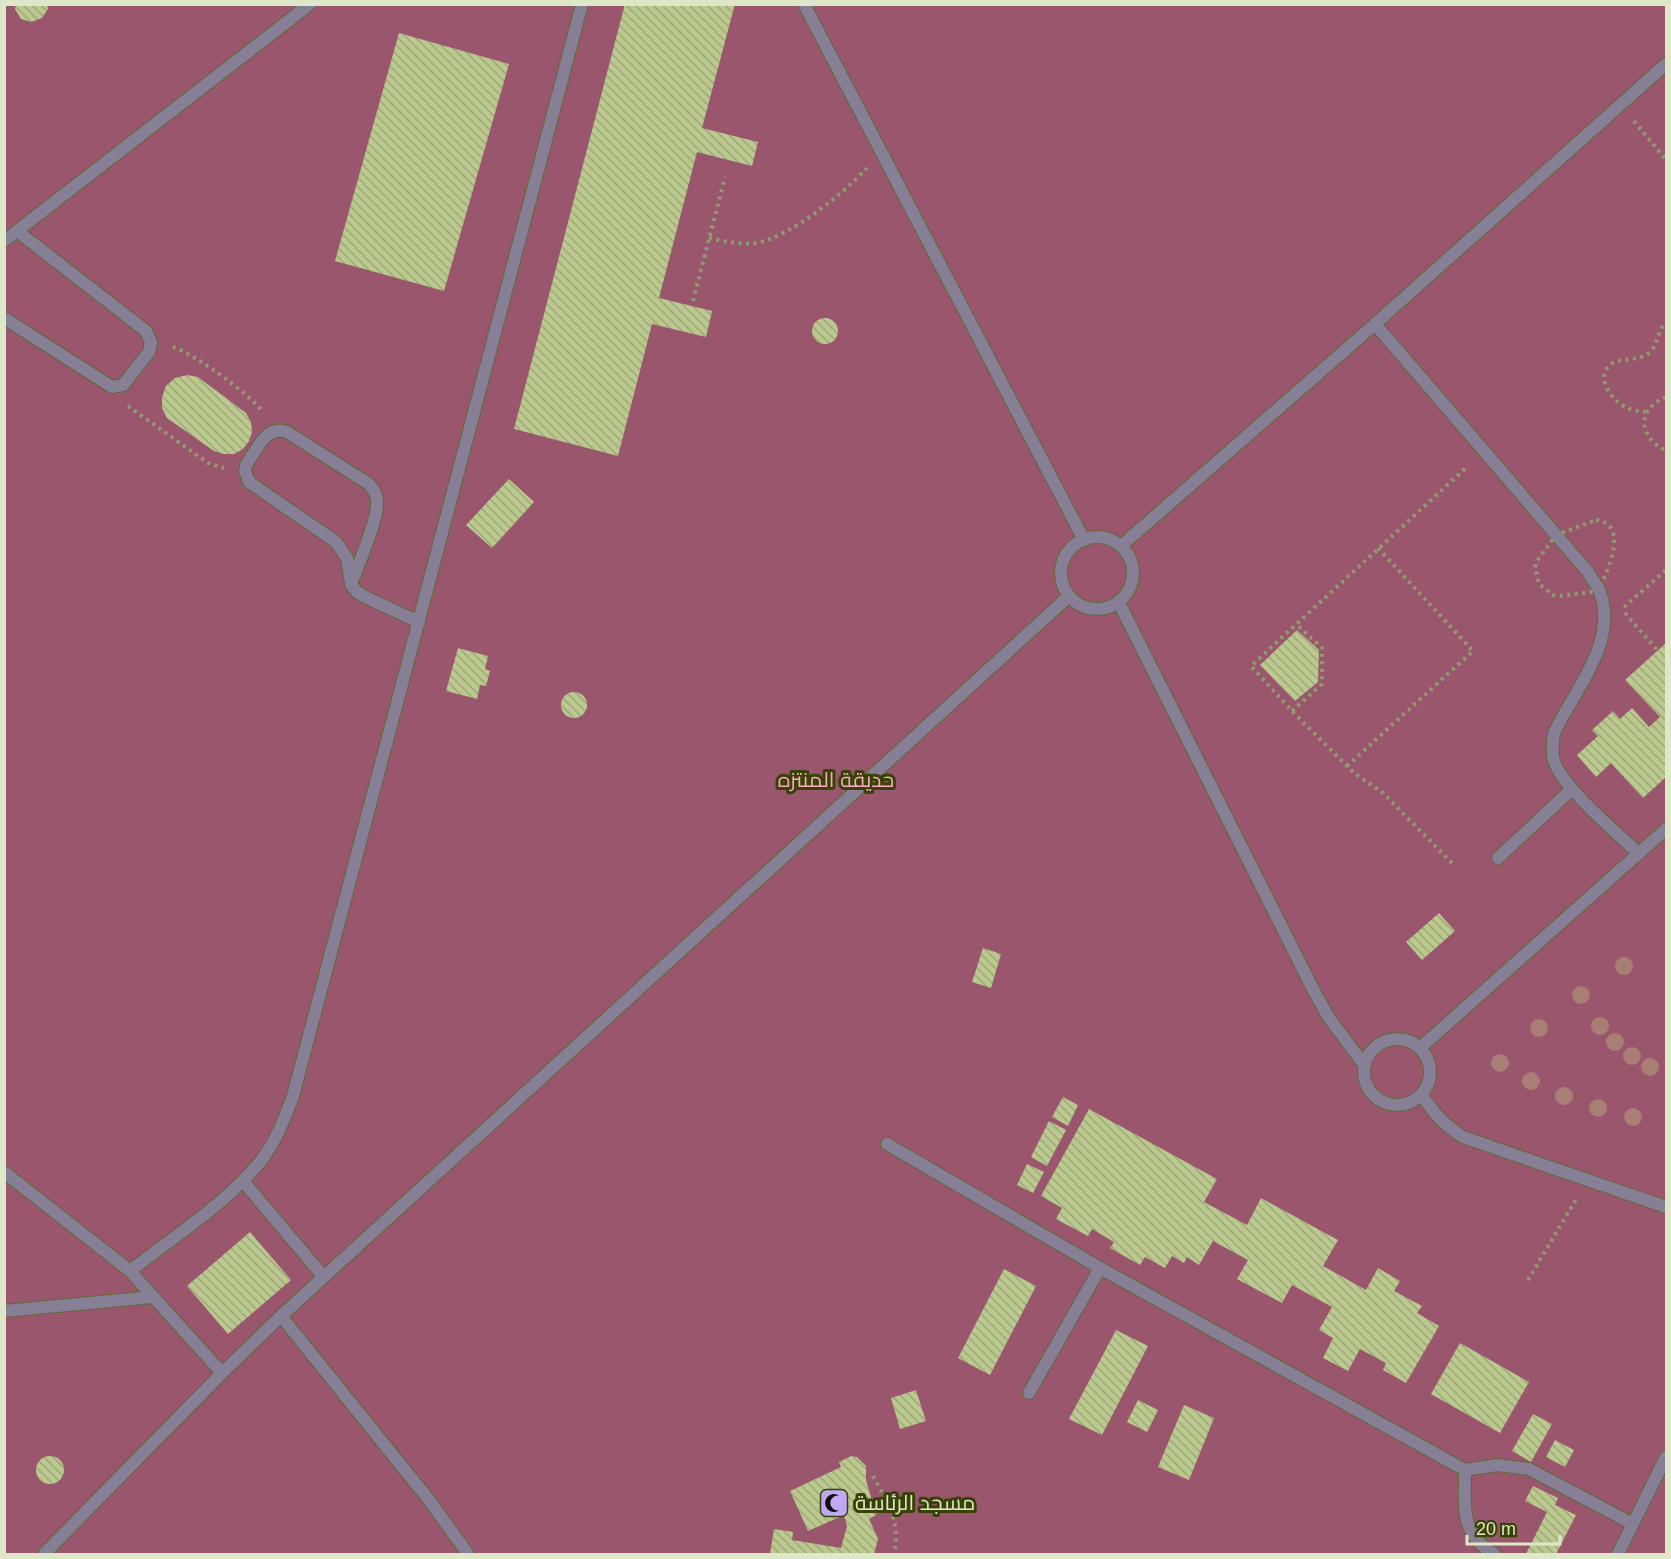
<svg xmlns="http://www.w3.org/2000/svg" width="1671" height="1559" viewBox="0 0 1671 1559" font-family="Arial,Cairo,sans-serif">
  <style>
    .park { fill: #99566d }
    .building { fill: url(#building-back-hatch) }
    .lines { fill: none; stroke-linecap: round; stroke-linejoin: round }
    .lane-casing { stroke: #5f6935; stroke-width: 14 }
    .path { stroke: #929b70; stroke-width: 4; stroke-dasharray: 3 4.5; stroke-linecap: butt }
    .lane { stroke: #867f96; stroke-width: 12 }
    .tree { fill: #a97e74 }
    .labels { text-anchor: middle; stroke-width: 6; stroke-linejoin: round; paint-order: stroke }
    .park-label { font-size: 21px; fill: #fca7c2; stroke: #394206 }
    .poi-label { font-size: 21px; fill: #dfe7c9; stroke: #394206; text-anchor: start }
  </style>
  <defs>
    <pattern id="building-back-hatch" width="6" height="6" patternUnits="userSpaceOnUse" patternTransform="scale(1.5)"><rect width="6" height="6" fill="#bbc98e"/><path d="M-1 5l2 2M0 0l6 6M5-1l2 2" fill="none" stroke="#9da87a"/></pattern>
  </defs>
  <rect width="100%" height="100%" fill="#434d14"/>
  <!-- park -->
  <rect class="park" x="5" y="5" width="1661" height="1549"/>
  <!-- building -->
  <g class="building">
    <path d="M16,4H47L48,9L42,18L31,22L21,19L15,9Z"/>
    <path d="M625,4H735L702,128L758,142L752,166L697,152L659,298L712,311L706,337L652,324L618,456L514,429Z"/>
    <path d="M399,33L509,64L444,291L335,261Z"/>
    <circle cx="825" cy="331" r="13"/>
    <path d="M187,375L198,377L246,413L251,422L252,432L249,441L243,449L234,454H224L214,451L167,418L162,408V397L166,386L175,378Z"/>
    <path d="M509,479L534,502L492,548L466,525Z"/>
    <path d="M1297,630L1319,650L1318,682L1295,701L1260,665Z"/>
    <path d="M1666,643V777L1643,798L1611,763L1596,777L1577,755L1598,736L1592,730L1613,711L1620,719L1632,708L1649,727L1660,717L1625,680Z"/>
    <path d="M458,648L488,656L485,669L490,671L486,686L480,685L477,699L446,691Z"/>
    <circle cx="574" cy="705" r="13"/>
    <path d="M1439,913L1455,931L1422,960L1406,942Z"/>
    <path d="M983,948L1001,954L991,988L972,982Z"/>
    <path d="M1063,1097L1078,1105L1068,1126L1052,1117Z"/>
    <path d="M1089,1109L1217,1179L1204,1202L1247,1225L1261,1198L1338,1240L1323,1266L1366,1290L1378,1268L1400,1281L1394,1291L1422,1306L1417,1313L1439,1326L1406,1383L1383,1370L1386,1363L1360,1349L1348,1371L1323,1358L1333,1338L1319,1330L1332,1307L1292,1285L1282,1303L1237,1279L1248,1260L1213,1241L1199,1265L1187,1257L1184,1263L1172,1256L1165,1268L1145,1257L1140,1265L1110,1248L1114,1242L1092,1229L1088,1236L1056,1219L1062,1208L1041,1196Z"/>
    <path d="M1049,1121L1066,1130L1047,1166L1031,1157Z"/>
    <path d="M1027,1164L1044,1172L1033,1193L1017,1185Z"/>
    <path d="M250,1232L291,1280L228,1334L187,1286Z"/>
    <path d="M1004,1269L1036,1286L990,1375L958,1358Z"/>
    <path d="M1116,1330L1148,1346L1102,1435L1069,1419Z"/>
    <path d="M1460,1343L1529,1382L1500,1433L1431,1394Z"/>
    <path d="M916,1390L926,1421L900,1429L891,1398Z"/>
    <path d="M1138,1400L1158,1410L1147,1432L1127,1422Z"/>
    <path d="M1184,1405L1214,1418L1189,1480L1158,1467Z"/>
    <path d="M1533,1414L1552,1424L1531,1462L1512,1451Z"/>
    <path d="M1555,1440L1574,1450L1565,1467L1546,1457Z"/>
    <path d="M851,1456L857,1457L866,1466V1480L876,1515L869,1519L878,1539L874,1554H770L774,1529L793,1532L792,1540L841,1548L847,1526L844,1515L808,1531L790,1491L841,1467L839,1462Z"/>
    <circle cx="50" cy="1470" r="14"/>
    <path d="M1533,1486L1558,1498L1555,1505L1576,1515L1556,1554H1526L1547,1512L1525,1501Z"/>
  </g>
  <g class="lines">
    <!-- lane casing -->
    <g class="lane-casing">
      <g id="lane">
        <path d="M804,4L1084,540"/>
        <path d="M4,241L310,4"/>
        <path d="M4,318L112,387L123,385L149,352L151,342L146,331L17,231"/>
        <path d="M1375,324L1588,572C1592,579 1597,585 1600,592C1618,644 1574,690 1554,733C1553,743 1551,752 1554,761C1562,787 1617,833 1639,854"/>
        <circle cx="1097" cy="573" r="36"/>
        <path d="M1121,546L1375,324L1666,64"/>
        <path d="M351,584C358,565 379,518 377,501C377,494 373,489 369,484L287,432C266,424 256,451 246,465L245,471L249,482L336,542L347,558L351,584L356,591L363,596L419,622"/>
        <path d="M1119,603L1314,991L1329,1018L1365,1066"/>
        <path d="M1498,858L1572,789"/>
        <circle cx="1397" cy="1072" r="33"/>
        <path d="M1420,1048L1666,829"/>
        <path d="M1422,1095C1433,1113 1445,1126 1463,1137L1666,1207"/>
        <path d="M887,1144L1100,1268L1465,1470L1497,1465L1529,1469L1633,1524"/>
        <path d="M4,1172L130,1271L222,1373"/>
        <path d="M243,1181L323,1276"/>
        <path d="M130,1271C172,1238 231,1200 263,1158C277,1139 285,1117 293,1096L582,4"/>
        <path d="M4,1311L153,1297"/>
        <path d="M281,1316L429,1500L468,1554"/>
        <path d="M1029,1393L1100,1268"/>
        <path d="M1465,1470C1465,1506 1459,1533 1494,1554"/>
        <path d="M44,1554L222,1373L281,1316L1069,596"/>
        <path d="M1618,1554L1666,1457"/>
      </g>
    </g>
    <!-- path -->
    <g class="path">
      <path d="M1634,121L1666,160"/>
      <path d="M709,238C724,241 740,245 756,243C790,237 843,194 867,168"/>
      <path d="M693,301L725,177"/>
      <path d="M173,347C196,355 248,393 263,412"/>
      <path d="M1666,397C1636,410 1638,436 1666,451"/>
      <path d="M128,406L208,463L224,468"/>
      <path d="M1646,412C1640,411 1633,411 1627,408C1614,402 1596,381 1608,367C1618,355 1638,364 1651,351C1659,342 1657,330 1666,323"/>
      <path d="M1596,520C1631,525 1606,571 1599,591L1559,596L1553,595L1539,584L1535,567L1537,561L1556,535Z"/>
      <path d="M1624,607L1666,570"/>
      <path d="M1625,613L1658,651"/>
      <path d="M1292,711L1322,684V648L1296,624"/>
      <path d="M1347,766L1473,651L1378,548"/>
      <path d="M1452,863L1383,793L1354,773L1292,711L1251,666L1468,466"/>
      <path d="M1528,1280L1577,1198"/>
      <path d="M873,1476C888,1504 901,1522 894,1554"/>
    </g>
    <!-- lane -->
    <use href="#lane" class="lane"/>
  </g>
  <!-- trees -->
  <g class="tree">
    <circle cx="1624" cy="966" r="9"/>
    <circle cx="1581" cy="995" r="9"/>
    <circle cx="1600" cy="1026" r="9"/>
    <circle cx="1539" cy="1028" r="9"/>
    <circle cx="1615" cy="1042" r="9"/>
    <circle cx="1632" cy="1056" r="9"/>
    <circle cx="1500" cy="1063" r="9"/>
    <circle cx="1650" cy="1067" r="9"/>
    <circle cx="1531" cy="1081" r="9"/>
    <circle cx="1564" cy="1096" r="9"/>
    <circle cx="1598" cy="1108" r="9"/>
    <circle cx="1633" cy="1117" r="9"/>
  </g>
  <!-- icons -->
  <defs>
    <g id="mosque-square" transform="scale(1.5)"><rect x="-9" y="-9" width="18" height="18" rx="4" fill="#c1a8f3" stroke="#394206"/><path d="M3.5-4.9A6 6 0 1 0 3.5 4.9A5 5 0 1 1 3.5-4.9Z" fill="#111"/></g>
  </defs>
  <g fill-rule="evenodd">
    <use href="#mosque-square" x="834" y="1503"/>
  </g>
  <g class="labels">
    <!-- park labels -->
    <g class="park-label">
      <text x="836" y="787">حديقة المنتزه</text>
    </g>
    <!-- poi labels -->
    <g class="poi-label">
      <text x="855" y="1510">مسجد الرئاسة</text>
    </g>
  </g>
  <!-- border -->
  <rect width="1671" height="1559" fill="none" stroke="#dfe7c9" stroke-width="12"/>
  <!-- scale -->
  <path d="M1467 1535v9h93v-9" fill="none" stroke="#dfe7c9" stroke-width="3"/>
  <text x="1476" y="1535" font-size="18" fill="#dfe7c9" stroke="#394206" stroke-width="4.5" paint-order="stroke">20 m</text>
</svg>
